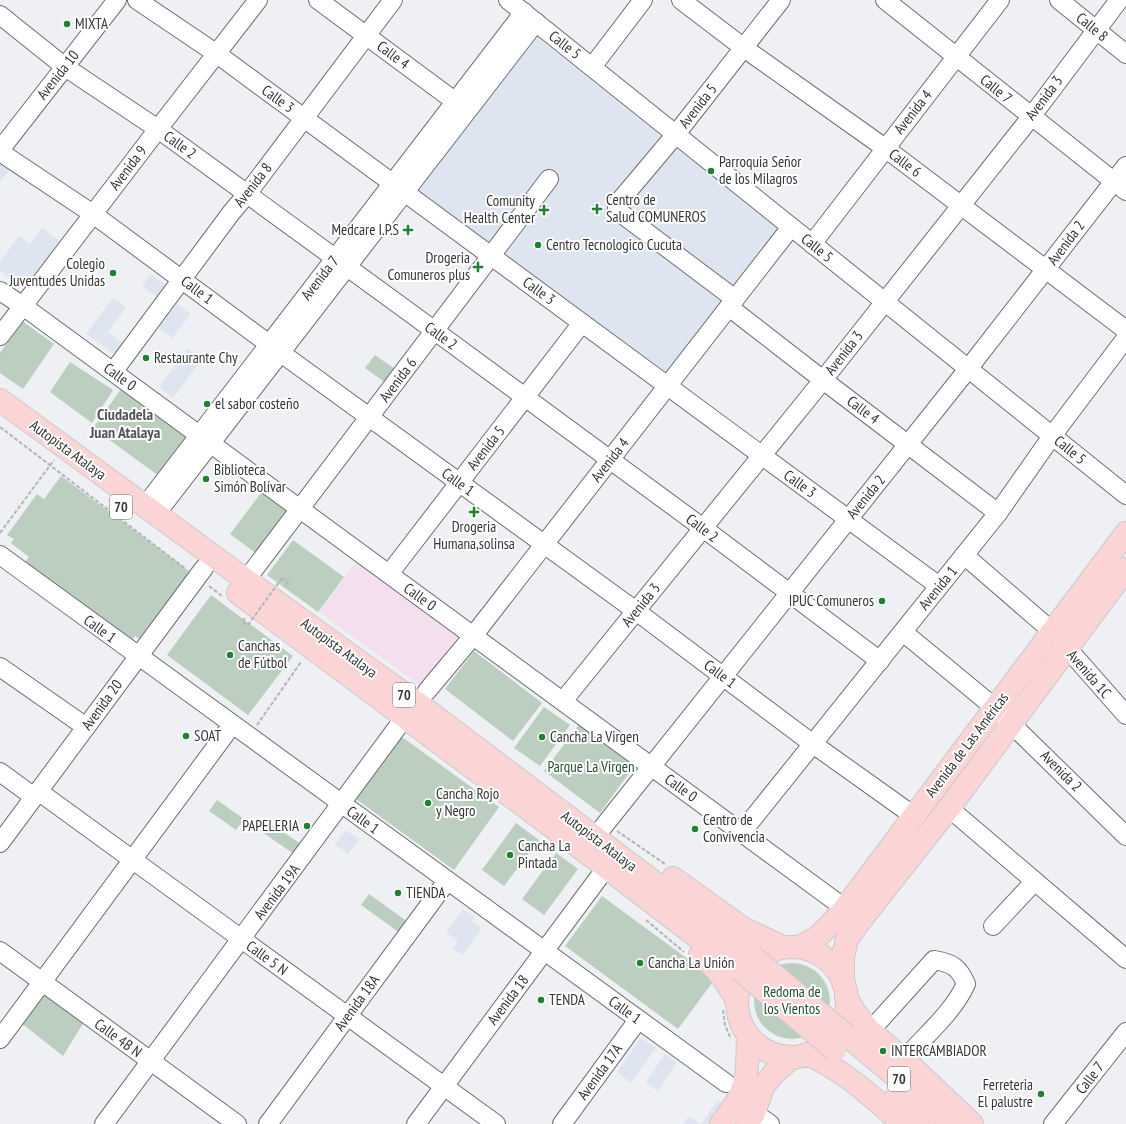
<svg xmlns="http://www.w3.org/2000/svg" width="1126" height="1124" viewBox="0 0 1126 1124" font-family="'PT Sans Narrow',sans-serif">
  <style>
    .built { fill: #dfe5f0 }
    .education { fill: #f4dfee }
    .green { fill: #bbcebf }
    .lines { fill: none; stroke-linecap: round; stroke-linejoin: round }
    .minor-casing { stroke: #6d6f72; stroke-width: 20 }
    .major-casing { stroke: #cacacb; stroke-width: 24 }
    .path { stroke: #b3b5b8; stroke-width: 2; stroke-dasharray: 4 2; stroke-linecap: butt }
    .minor { stroke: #fff; stroke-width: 18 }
    .major { stroke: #fbd4d6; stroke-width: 22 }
    .major-bridge-casing { stroke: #cacacb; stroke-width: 24; stroke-linecap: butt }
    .path-bridge { stroke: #b3b5b8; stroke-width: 2; stroke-dasharray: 4 2; stroke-linecap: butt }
    .major-bridge { stroke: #fbd4d6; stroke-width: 22 }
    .poi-dot { fill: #208133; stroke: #fff; stroke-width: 1.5 }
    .labels { text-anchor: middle; stroke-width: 4; stroke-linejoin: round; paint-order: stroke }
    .shield { fill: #fff; stroke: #717272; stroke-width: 1 }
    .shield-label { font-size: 14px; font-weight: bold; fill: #343536 }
    .poi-label { font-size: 15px; fill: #343536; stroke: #fff; text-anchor: start }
    .street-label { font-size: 15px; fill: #343536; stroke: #fff }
    .park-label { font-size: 15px; fill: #224e30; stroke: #fff }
    .neighbourhood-label { font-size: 16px; font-weight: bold; fill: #535558; stroke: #fff }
  </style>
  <rect width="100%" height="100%" fill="#eef0f4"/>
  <!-- built -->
  <g class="built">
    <path d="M533,34L778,229L665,374L413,189Z"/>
    <path d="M1,164L9,171L0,182V165Z"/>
    <path d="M42,228L60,241L28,285L21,286L0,271V262L19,236L30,244Z"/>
    <path d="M151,274L169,287L160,299L142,286Z"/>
    <path d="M113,298L126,307L108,332L125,345L117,356L86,334Z"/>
    <path d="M177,304L191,314L172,338L159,328Z"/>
    <path d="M188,348L202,359L173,398L159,387Z"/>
    <path d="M346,830L359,839L348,854L335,844Z"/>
    <path d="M463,909L475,917L472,921L482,928L463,955L453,948L458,941L446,932Z"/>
    <path d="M641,1038L656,1048L631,1083L617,1072Z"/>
    <path d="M665,1054L677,1062L658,1091L646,1082Z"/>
    <path d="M718,1100L724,1105L712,1124H701Z"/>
    <path d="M689,1116L700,1124H682Z"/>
  </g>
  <!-- education -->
  <path class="education" d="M360,557L460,633L421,686L319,612Z"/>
  <!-- green -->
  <g class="green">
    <path d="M22,321L54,344L23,389L0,373V353Z"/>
    <path d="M375,355L395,369L386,383L365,368Z"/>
    <path d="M70,362L113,390L92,423L50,392Z"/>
    <path d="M122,388L188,435L159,476L93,428Z"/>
    <path d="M61,476L197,577L145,643L135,636L130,643L25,562L29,557L11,543L14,539L7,535L37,494L44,499Z"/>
    <path d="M264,489L294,511L258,555L230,534Z"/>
    <path d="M293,540L344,577L318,612L267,575Z"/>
    <path d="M211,595L293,656L248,715L167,655Z"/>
    <path d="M474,651L542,703L513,741L445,689Z"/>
    <path d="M544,707L570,725L540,766L514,748Z"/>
    <path d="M582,721L637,762L600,813L544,771Z"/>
    <path d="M402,737L499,807L454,870L356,799Z"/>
    <path d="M217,800L244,819L236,830L209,811Z"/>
    <path d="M268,822L301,844L294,854L262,832Z"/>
    <path d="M516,823L539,840L504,886L482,870Z"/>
    <path d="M556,853L578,869L544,915L522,899Z"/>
    <path d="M369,894L408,922L400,933L361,905Z"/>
    <path d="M602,896L715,979L678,1029L565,946Z"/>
    <circle cx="792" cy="1001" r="38"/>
    <path d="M41,991L84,1022L63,1056L20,1022Z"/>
  </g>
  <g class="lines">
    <!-- minor casing -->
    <g class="minor-casing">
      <g id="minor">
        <path d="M137,0L217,54L939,586"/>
        <path d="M318,0L464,108"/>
        <path d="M508,0L1126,495"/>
        <path d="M681,0L744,48L885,148L1126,330"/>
        <path d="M885,0L1126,191"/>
        <path d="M1059,0L1126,54"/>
        <path d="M0,15L65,67L158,129L435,331L703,528L880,661"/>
        <path d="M592,67L643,0"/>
        <path d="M0,150L117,0"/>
        <path d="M0,152L93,214L281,353L636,611L813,744L914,816"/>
        <path d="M812,244L1000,0"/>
        <path d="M0,291L23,306L839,904"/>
        <path d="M735,299L618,211L617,207L618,203L676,134L781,0"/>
        <path d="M729,307L823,380L998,513"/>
        <path d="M0,336L158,129L258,0"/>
        <path d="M113,372L231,213L247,194L393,0"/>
        <path d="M145,506L524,12"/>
        <path d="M156,514L536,22"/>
        <path d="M0,555L726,1083"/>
        <path d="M964,555L1053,632L1126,715"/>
        <path d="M389,574L582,323"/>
        <path d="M246,580L549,179"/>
        <path d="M903,632L995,708L1126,836"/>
        <path d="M0,667L86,727"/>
        <path d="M427,691L473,636L791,227"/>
        <path d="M563,701L823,380L1031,117L1119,0"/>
        <path d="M0,772L34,797"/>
        <path d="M38,791L496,1124"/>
        <path d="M949,808L1126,959"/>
        <path d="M603,827L968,369L1126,166"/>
        <path d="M742,832L998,513L1052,436L1126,338"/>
        <path d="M0,843L204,568"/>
        <path d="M993,926L1035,881"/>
        <path d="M0,951L237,1124"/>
        <path d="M870,1031L934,960C952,963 959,967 966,984C952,1014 925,1035 904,1060"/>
        <path d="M0,1039L232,725"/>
        <path d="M754,1113L770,1124"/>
        <path d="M104,1124L405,717"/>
        <path d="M268,1124L447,881"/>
        <path d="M416,1124L600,876"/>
        <path d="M562,1124L638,1020"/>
        <path d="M1053,1124L1126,1032"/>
      </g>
    </g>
    <!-- major casing -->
    <g class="major-casing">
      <g id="major">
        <path d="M0,400L246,580L428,711L753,957"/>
        <path d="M238,593L606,867L740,970"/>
        <path d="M673,878L744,929L783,947"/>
        <path d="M799,947L816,938L829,926L845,908L1126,533"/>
        <circle cx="792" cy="1002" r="55"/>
        <path d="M700,955C718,969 726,981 737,1001"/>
        <path d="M843,982V956L847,939L860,921L949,808L1126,569"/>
        <path d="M846,997L856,1014L870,1031L910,1065L972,1124"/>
        <path d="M846,1035L945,1117L951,1124"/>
        <path d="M807,1054C844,1070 873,1098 903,1124"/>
        <path d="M895,1099L924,1124"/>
        <path d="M721,1124C727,1115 736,1105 740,1095C749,1076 747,1055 748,1035"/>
        <path d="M747,1124L754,1113L763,1087L774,1073L793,1057"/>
      </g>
    </g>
    <!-- path -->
    <g class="path">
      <path d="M0,427L186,569"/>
      <path d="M0,533L54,460"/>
      <path d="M282,578L288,582L285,587"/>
      <path d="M209,586L222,596"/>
      <path d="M245,618L242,622L248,625"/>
      <path d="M257,725L301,662"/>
      <path d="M617,831L665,864"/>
      <path d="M646,920L684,952"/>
      <path d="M723,1010L725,1025L731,1039"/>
    </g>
    <!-- minor -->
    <use href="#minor" class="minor"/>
    <!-- major -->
    <use href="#major" class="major"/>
    <!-- major-bridge casing -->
    <g class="major-bridge-casing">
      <g id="major-bridge">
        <path d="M753,957L846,1035"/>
        <path d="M740,970L835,1050"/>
      </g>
    </g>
    <!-- path-bridge -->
    <path class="path-bridge" d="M248,625L282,578"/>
    <!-- major-bridge -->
    <use href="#major-bridge" class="major-bridge"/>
  </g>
  <!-- markers -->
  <g class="poi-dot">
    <circle cx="67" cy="24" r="4"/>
    <circle cx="711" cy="171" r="4"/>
    <path d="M595 203h4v4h4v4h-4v4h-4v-4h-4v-4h4z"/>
    <path d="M542 204h4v4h4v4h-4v4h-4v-4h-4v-4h4z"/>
    <path d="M406 224h4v4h4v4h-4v4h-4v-4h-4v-4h4z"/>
    <circle cx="538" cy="245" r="4"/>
    <path d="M476 261h4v4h4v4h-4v4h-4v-4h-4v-4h4z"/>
    <circle cx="113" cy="273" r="4"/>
    <circle cx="146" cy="358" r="4"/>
    <circle cx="207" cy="404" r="4"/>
    <circle cx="206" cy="479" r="4"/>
    <path d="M472 506h4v4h4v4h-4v4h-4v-4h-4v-4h4z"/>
    <circle cx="882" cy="601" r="4"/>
    <circle cx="230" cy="655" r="4"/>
    <circle cx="186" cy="736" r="4"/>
    <circle cx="542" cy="737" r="4"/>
    <circle cx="428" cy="803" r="4"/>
    <circle cx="307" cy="826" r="4"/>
    <circle cx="695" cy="829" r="4"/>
    <circle cx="510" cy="855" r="4"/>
    <circle cx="398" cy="893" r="4"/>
    <circle cx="640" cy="963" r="4"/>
    <circle cx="541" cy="1000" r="4"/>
    <circle cx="883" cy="1051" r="4"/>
    <circle cx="1041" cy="1094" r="4"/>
  </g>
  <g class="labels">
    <!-- shield labels -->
    <g class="shield">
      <rect x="110" y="495" width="22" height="24" rx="3"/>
      <rect x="393" y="683" width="22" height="24" rx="3"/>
      <rect x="888" y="1067" width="22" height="24" rx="3"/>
    </g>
    <g class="shield-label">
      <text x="121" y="512">70</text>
      <text x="404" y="700">70</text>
      <text x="899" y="1084">70</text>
    </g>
    <!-- poi labels -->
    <g class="poi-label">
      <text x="75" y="29">MIXTA</text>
      <text x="719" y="167">Parroquia Señor<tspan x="719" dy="17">de los Milagros</tspan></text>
      <text x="606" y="205">Centro de<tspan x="606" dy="17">Salud COMUNEROS</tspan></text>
      <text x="535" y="206" text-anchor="end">Comunity<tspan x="535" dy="17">Health Center</tspan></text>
      <text x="399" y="235" text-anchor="end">Medcare I.P.S</text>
      <text x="546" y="250">Centro Tecnologico Cucuta</text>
      <text x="470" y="263" text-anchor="end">Drogeria<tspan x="470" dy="17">Comuneros plus</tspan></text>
      <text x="105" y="269" text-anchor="end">Colegio<tspan x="105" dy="17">Juventudes Unidas</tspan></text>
      <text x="154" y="363">Restaurante Chy</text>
      <text x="215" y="409">el sabor costeño</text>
      <text x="214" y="475">Biblioteca<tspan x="214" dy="17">Simón Bolívar</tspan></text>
      <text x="474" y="532" text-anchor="middle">Drogeria<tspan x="474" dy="17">Humana,solinsa</tspan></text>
      <text x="874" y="606" text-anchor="end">IPUC Comuneros</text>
      <text x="238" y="651">Canchas<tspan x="238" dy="17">de Fútbol</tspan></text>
      <text x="194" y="741">SOAT</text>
      <text x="550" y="742">Cancha La Virgen</text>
      <text x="436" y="799">Cancha Rojo<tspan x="436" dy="17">y Negro</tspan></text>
      <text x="703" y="825">Centro de<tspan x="703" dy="17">Convivencia</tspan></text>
      <text x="299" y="831" text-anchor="end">PAPELERIA</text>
      <text x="518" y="851">Cancha La<tspan x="518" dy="17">Pintada</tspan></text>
      <text x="406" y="898">TIENDA</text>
      <text x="648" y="968">Cancha La Unión</text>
      <text x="549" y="1005">TENDA</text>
      <text x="891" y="1056">INTERCAMBIADOR</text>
      <text x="1033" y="1090" text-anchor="end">Ferreteria<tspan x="1033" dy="17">El palustre</tspan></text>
    </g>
    <!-- street labels -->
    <g class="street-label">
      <text transform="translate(1092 27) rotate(39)" y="5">Calle 8</text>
      <text transform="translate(565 45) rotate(38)" y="5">Calle 5</text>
      <text transform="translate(393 55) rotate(37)" y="5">Calle 4</text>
      <text transform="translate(58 75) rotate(-52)" y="5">Avenida 10</text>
      <text transform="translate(996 89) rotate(39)" y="5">Calle 7</text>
      <text transform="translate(1044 98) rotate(-53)" y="5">Avenida 3</text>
      <text transform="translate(278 99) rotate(36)" y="5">Calle 3</text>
      <text transform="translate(698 106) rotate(-52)" y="5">Avenida 5</text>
      <text transform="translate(913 112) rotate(-52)" y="5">Avenida 4</text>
      <text transform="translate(180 145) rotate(36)" y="5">Calle 2</text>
      <text transform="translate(905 163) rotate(37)" y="5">Calle 6</text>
      <text transform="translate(128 168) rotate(-53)" y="5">Avenida 9</text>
      <text transform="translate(253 185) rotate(-52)" y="5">Avenida 8</text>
      <text transform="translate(1066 243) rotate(-53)" y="5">Avenida 2</text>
      <text transform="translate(817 248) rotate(39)" y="5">Calle 5</text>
      <text transform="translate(320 278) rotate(-52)" y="5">Avenida 7</text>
      <text transform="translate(197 290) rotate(37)" y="5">Calle 1</text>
      <text transform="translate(539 291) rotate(36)" y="5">Calle 3</text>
      <text transform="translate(441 336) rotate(36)" y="5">Calle 2</text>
      <text transform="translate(844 353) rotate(-52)" y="5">Avenida 3</text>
      <text transform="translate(120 377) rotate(36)" y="5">Calle 0</text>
      <text transform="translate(398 380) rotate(-53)" y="5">Avenida 6</text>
      <text transform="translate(863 410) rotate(37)" y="5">Calle 4</text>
      <text transform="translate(486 448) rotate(-52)" y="5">Avenida 5</text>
      <text transform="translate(68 450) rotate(36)" y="5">Autopista Atalaya</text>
      <text transform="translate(1070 450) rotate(39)" y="5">Calle 5</text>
      <text transform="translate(610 460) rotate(-52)" y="5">Avenida 4</text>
      <text transform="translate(458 482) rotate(36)" y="5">Calle 1</text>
      <text transform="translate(800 484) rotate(36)" y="5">Calle 3</text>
      <text transform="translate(866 497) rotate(-51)" y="5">Avenida 2</text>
      <text transform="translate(702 528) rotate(37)" y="5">Calle 2</text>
      <text transform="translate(938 588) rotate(-51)" y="5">Avenida 1</text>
      <text transform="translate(420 597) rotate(36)" y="5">Calle 0</text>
      <text transform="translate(641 605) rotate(-51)" y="5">Avenida 3</text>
      <text transform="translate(100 629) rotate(36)" y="5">Calle 1</text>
      <text transform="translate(339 648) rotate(36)" y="5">Autopista Atalaya</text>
      <text transform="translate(720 674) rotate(37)" y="5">Calle 1</text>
      <text transform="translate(1089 674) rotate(49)" y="5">Avenida 1C</text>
      <text transform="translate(102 705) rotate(-54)" y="5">Avenida 20</text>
      <text transform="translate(967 745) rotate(-53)" y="5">Avenida de Las Américas</text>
      <text transform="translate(1061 771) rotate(45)" y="5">Avenida 2</text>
      <text transform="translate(681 788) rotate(36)" y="5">Calle 0</text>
      <text transform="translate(363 820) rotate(36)" y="5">Calle 1</text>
      <text transform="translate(599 841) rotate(37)" y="5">Autopista Atalaya</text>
      <text transform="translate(277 892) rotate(-53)" y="5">Avenida 19A</text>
      <text transform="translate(267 958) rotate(36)" y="5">Calle 5 N</text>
      <text transform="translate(508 1000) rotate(-53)" y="5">Avenida 18</text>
      <text transform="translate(357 1003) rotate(-54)" y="5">Avenida 18A</text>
      <text transform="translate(625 1010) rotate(36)" y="5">Calle 1</text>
      <text transform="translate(118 1038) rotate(36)" y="5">Calle 4B N</text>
      <text transform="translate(600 1072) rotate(-54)" y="5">Avenida 17A</text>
      <text transform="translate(1090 1078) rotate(-52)" y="5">Calle 7</text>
    </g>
    <!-- park labels -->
    <g class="park-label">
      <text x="591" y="772">Parque La Virgen</text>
      <text x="792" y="997">Redoma de<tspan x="792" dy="17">los Vientos</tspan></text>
    </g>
    <!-- neighbourhood labels -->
    <g class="neighbourhood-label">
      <text x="125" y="420">Ciudadela<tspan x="125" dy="18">Juan Atalaya</tspan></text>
    </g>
  </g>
</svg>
